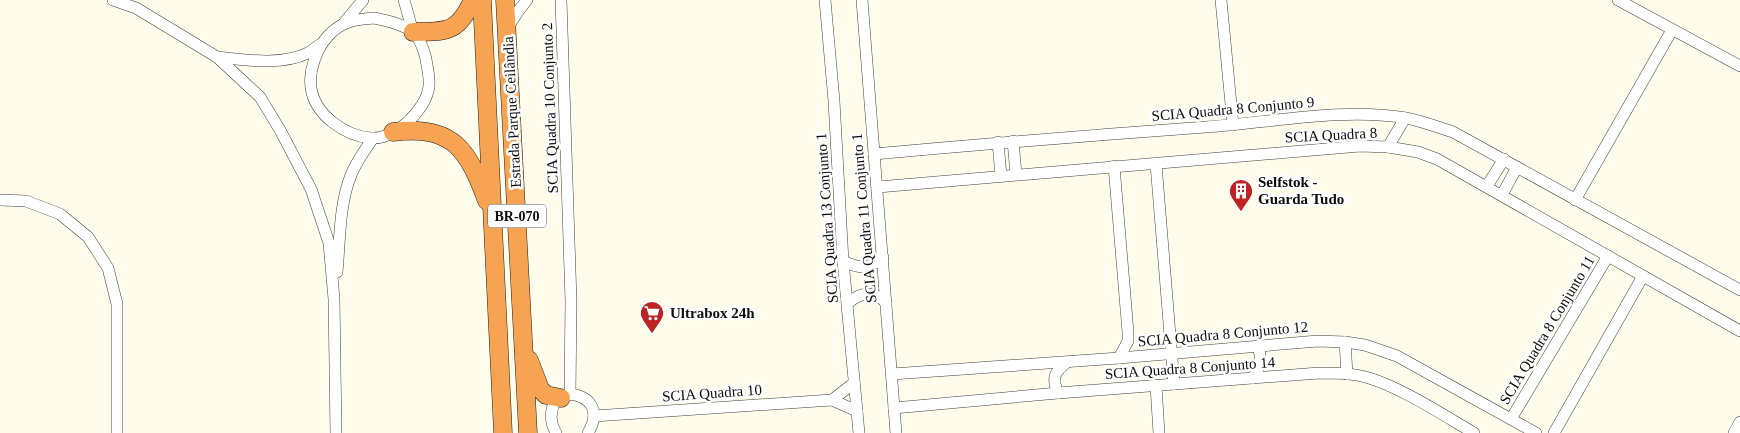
<svg xmlns="http://www.w3.org/2000/svg" width="1740" height="433" viewBox="0 0 1740 433" font-family="Georgia,serif">
  <style>
    .lines { fill: none; stroke-linecap: round; stroke-linejoin: round }
    .minor-casing { stroke: #3f3f3f; stroke-width: 12 }
    .highway-casing { stroke: #1d1d1d; stroke-width: 19 }
    .minor { stroke: #fff; stroke-width: 11 }
    .highway { stroke: #f6a452; stroke-width: 18 }
    .labels { text-anchor: middle; stroke-width: 5; stroke-linejoin: round; paint-order: stroke }
    .shield { fill: #fff; stroke: #555; stroke-width: 1 }
    .shield-label { font-size: 14px; font-weight: bold; fill: #0c0c0c }
    .street-label { font-size: 15px; fill: #0c0c0c; stroke: #fff }
    .poi-label { font-size: 15px; font-weight: bold; fill: #0c0c0c; stroke: #fff; text-anchor: start }
  </style>
  <rect width="100%" height="100%" fill="#fffcec"/>
  <g class="lines">
    <!-- minor casing -->
    <g class="minor-casing">
      <g id="minor">
        <path d="M113,0L136,8L217,57L260,97L280,130L311,189L329,243L334,299L336,433"/>
        <path d="M404,0L413,32"/>
        <path d="M561,0L571,301L570,394"/>
        <path d="M825,0L834,101L843,261L859,433"/>
        <path d="M862,0L896,433"/>
        <path d="M1221,0L1233,125"/>
        <path d="M1618,0L1740,66"/>
        <path d="M374,18C385,20 404,25 413,32C420,38 424,51 426,59C427,67 430,77 429,86C427,109 395,140 371,138C345,136 315,115 311,88C309,75 313,62 318,51C323,40 333,29 344,24C353,19 364,19 374,18Z"/>
        <path d="M344,23L363,0"/>
        <path d="M508,27L519,10L527,0"/>
        <path d="M217,57C246,60 280,66 308,53C313,50 317,46 321,44"/>
        <path d="M1013,141L1016,174"/>
        <path d="M998,142L1001,176"/>
        <path d="M1388,147L1405,118"/>
        <path d="M874,154C984,144 1095,135 1206,127C1269,123 1343,107 1406,118C1422,121 1437,127 1453,132L1740,290"/>
        <path d="M1156,164L1174,384"/>
        <path d="M1114,166L1128,332V341L1119,358"/>
        <path d="M1487,186L1504,159"/>
        <path d="M878,187L1360,146L1388,147L1418,152L1437,159L1740,331"/>
        <path d="M1502,195L1517,167"/>
        <path d="M0,200L26,201L60,214L88,237L108,268L117,304V433"/>
        <path d="M1575,200L1672,30"/>
        <path d="M843,261C860,269 868,270 883,257"/>
        <path d="M337,272C340,241 339,205 351,175C356,162 365,150 373,138"/>
        <path d="M848,303C861,292 874,290 886,303"/>
        <path d="M1345,342L1347,374"/>
        <path d="M892,374L1119,358L1318,341L1345,342L1365,345L1397,356L1536,433"/>
        <path d="M1253,378C1261,367 1262,359 1258,346"/>
        <path d="M1156,386L1159,433"/>
        <path d="M1058,393C1051,377 1055,372 1067,362"/>
        <path d="M832,400L854,383"/>
        <path d="M894,408L1058,393L1319,373C1336,373 1353,373 1369,378C1402,388 1443,415 1474,433"/>
        <path d="M594,416L832,400L857,411"/>
        <path d="M1511,419L1608,256"/>
        <path d="M556,433C550,422 550,414 554,403L570,394C593,397 600,413 588,433"/>
        <path d="M1554,433L1643,276"/>
        <path d="M1734,433L1740,422"/>
      </g>
    </g>
    <!-- highway casing -->
    <g class="highway-casing">
      <g id="highway">
        <path d="M482,0L503,433"/>
        <path d="M505,0L528,433"/>
        <path d="M413,32C447,31 457,34 473,0"/>
        <path d="M393,132C453,124 468,150 487,201"/>
        <path d="M529,360L540,389L546,395L561,398"/>
      </g>
    </g>
    <!-- minor -->
    <use href="#minor" class="minor"/>
    <!-- highway -->
    <use href="#highway" class="highway"/>
  </g>
  <!-- icons -->
  <defs>
    <g id="building-pin" transform="scale(1.25)"><path d="M0 17L-7.5 6A9.5 9.5 0 1 1 7.5 6Z" fill="#be2323" stroke="#fff"/><path d="M-4-6H4V6H1V3H-1V6H-4ZM-2.5-4.3h1.7v1.8h-1.7ZM.8-4.3h1.7v1.8H.8ZM-2.5-1h1.7V.8h-1.7ZM.8-1h1.7V.8H.8Z" fill="#fff"/></g>
    <g id="supermarket-pin" transform="scale(1.25)"><path d="M0 17L-7.5 6A9.5 9.5 0 1 1 7.5 6Z" fill="#be2323" stroke="#fff"/><path d="M-6-5.5h2.5l.6 2H6L4.5 2H-2.5L-4.4-4H-6ZM-1.5 3.2a1.3 1.3 0 1 0 .1 0ZM3 3.2a1.3 1.3 0 1 0 .1 0Z" fill="#fff"/></g>
  </defs>
  <g fill-rule="evenodd">
    <use href="#building-pin" x="1241" y="191"/>
    <use href="#supermarket-pin" x="652" y="313"/>
  </g>
  <g class="labels">
    <!-- shield labels -->
    <rect class="shield" x="488" y="204.5" width="58" height="23" rx="4"/>
    <g class="shield-label">
      <text x="517" y="221">BR-070</text>
    </g>
    <!-- street labels -->
    <g class="street-label">
      <text transform="translate(550 108) rotate(-92)" y="5">SCIA Quadra 10 Conjunto 2</text>
      <text transform="translate(1233 109) rotate(-5)" y="5">SCIA Quadra 8 Conjunto 9</text>
      <text transform="translate(512 112) rotate(-93)" y="5">Estrada Parque Ceilândia</text>
      <text transform="translate(1331 135) rotate(-3)" y="5">SCIA Quadra 8</text>
      <text transform="translate(827 218) rotate(-94)" y="5">SCIA Quadra 13 Conjunto 1</text>
      <text transform="translate(864 218) rotate(-95)" y="5">SCIA Quadra 11 Conjunto 1</text>
      <text transform="translate(1547 330) rotate(-59)" y="5">SCIA Quadra 8 Conjunto 11</text>
      <text transform="translate(1223 334) rotate(-5)" y="5">SCIA Quadra 8 Conjunto 12</text>
      <text transform="translate(1190 368) rotate(-4)" y="5">SCIA Quadra 8 Conjunto 14</text>
      <text transform="translate(712 393) rotate(-4)" y="5">SCIA Quadra 10</text>
    </g>
    <!-- poi labels -->
    <g class="poi-label">
      <text x="1258" y="187">Selfstok -<tspan x="1258" dy="17">Guarda Tudo</tspan></text>
      <text x="670" y="318">Ultrabox 24h</text>
    </g>
  </g>
</svg>
